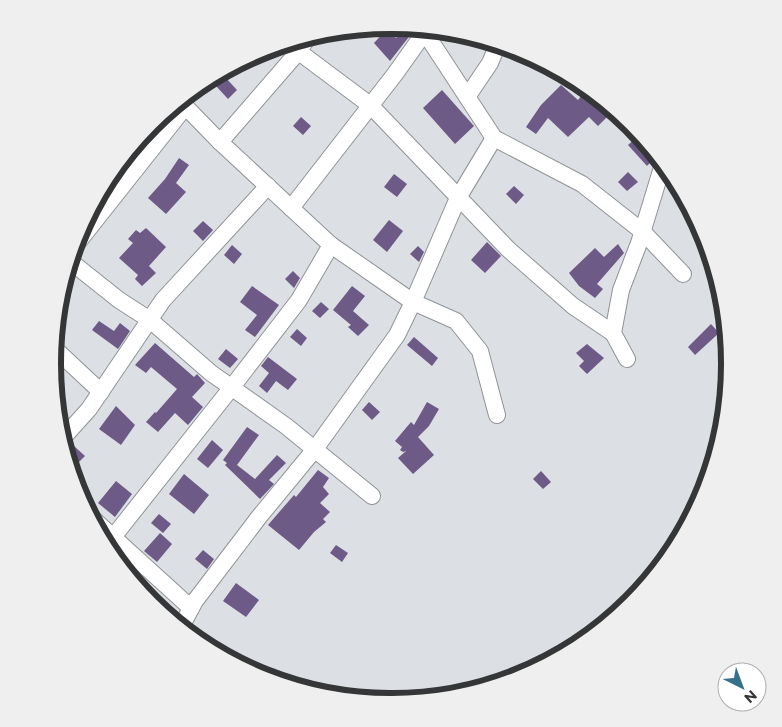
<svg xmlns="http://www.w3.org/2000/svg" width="782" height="727" viewBox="0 0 782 727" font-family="Montserrat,sans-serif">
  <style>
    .building { fill: #6d5a87 }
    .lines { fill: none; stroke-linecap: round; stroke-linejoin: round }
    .minor-casing { stroke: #8f9397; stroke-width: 18 }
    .minor { stroke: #fff; stroke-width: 16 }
    .rim { fill: none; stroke: #353638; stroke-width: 6 }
  </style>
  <rect width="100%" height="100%" fill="#dce0e4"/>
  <!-- building -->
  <g class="building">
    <path d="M406,27L412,33L390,61L374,43L387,29L396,38Z"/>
    <path d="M225,77L237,90L228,99L216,86Z"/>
    <path d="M561,85L578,100L586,90L600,103L602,101L610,108L608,110L611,113L598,126L589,117L568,137L548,118L536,134L526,127L541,105Z"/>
    <path d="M442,90L474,126L455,144L423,108Z"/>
    <path d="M301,117L311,126L303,135L293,126Z"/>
    <path d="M638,136L655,158L647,166L628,145Z"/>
    <path d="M179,158L189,165L176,183L186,192L166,214L148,198L165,179Z"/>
    <path d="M628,172L638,182L627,191L618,182Z"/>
    <path d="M394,174L407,184L397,197L384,187Z"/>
    <path d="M514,186L524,195L516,204L506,194Z"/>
    <path d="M389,220L403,231L387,252L373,240Z"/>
    <path d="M203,221L213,230L203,241L193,231Z"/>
    <path d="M146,228L166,247L149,266L156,273L142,286L135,279L138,275L119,258L133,243L128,239L136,230L140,233Z"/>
    <path d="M487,242L501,256L485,273L471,260Z"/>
    <path d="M618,244L624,253L597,284L603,289L595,298L579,286L569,273L595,248L604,257Z"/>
    <path d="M232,245L242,254L234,264L224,255Z"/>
    <path d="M418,246L424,252L419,262L410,254Z"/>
    <path d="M293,271L300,278L294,288L285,279Z"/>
    <path d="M252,286L279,305L255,337L245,330L257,315L240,302Z"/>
    <path d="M352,286L365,296L353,311L369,325L358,336L348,327L351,325L333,310Z"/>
    <path d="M321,302L329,309L320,318L312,311Z"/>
    <path d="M99,321L114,331L120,323L130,331L118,349L92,330Z"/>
    <path d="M711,324L719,333L695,355L688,347Z"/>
    <path d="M297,329L307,338L301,346L290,337Z"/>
    <path d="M414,337L438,358L432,366L407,345Z"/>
    <path d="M155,343L194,377L197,374L205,383L192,397L203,407L188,425L175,413L158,432L146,422L155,412L156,413L177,389L151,367L146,373L135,365Z"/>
    <path d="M587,344L604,358L587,374L579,366L584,361L576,353Z"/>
    <path d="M226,349L238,359L230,368L218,359Z"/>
    <path d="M268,357L297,379L288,390L276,381L267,393L259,386L269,373L261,366Z"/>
    <path d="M369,402L380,412L372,420L362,410Z"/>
    <path d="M427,402L439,409L429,426L418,437L434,455L413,474L398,458L406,451L403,452L400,450L402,447L395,441L411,422L414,425Z"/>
    <path d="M116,406L135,425L121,445L99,429Z"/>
    <path d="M247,427L259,435L237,465L255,479L277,455L286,463L269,480L274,484L260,499L225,465L227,463L223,460Z"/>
    <path d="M212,440L223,450L208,468L197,459Z"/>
    <path d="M74,446L85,456L77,464L67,454Z"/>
    <path d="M318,470L329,478L323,487L329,494L320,503L330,512L323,519L326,522L314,532L299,550L268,525L294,495L296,497Z"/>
    <path d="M541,471L551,482L543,489L533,479Z"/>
    <path d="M184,474L209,495L194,514L169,494Z"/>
    <path d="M116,481L132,494L115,517L98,503Z"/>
    <path d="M159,514L171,524L163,533L151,523Z"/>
    <path d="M160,533L172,544L157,562L144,551Z"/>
    <path d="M336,545L348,553L342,562L330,553Z"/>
    <path d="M203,550L214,559L207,569L195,559Z"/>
    <path d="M236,583L259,600L246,617L223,601Z"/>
  </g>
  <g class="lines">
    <!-- minor casing -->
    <g class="minor-casing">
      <g id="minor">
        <path d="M422,28L494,138L582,184L643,232L683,274"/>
        <path d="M287,43L370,105L508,249L573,306L613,333"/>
        <path d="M467,97L490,63L498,44"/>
        <path d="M180,101L220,142L331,245L413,302L456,321L480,351L497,415"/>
        <path d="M220,142L298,52L309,36"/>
        <path d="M291,208L395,74L427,29"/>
        <path d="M75,246L185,107"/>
        <path d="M70,261L119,300L150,320L211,373L286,426L372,496"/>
        <path d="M54,348L101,392"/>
        <path d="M627,359L613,333L621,290L639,243L663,164"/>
        <path d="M62,439L89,409L163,300L268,186"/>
        <path d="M92,518L191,608"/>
        <path d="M106,546L232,387L299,300L331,245"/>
        <path d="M181,627L195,601L259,517L315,449L397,335L413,302L458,198L494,138"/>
      </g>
    </g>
    <!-- minor -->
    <use href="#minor" class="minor"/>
  </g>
  <!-- crop -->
  <path d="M0 0H782V727H0ZM390 34H392A329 329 0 0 1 721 363V364A329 329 0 0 1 392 693H390A329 329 0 0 1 61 364V363A329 329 0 0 1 390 34Z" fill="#efefef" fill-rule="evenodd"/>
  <path class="rim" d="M390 34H392A329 329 0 0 1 721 363V364A329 329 0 0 1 392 693H390A329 329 0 0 1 61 364V363A329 329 0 0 1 390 34Z"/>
  <!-- north arrow -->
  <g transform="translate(742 687) rotate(138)"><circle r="24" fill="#ffffff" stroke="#aeafaf"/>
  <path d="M0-4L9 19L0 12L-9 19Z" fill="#357288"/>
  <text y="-8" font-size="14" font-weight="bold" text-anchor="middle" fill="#353638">N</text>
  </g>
</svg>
